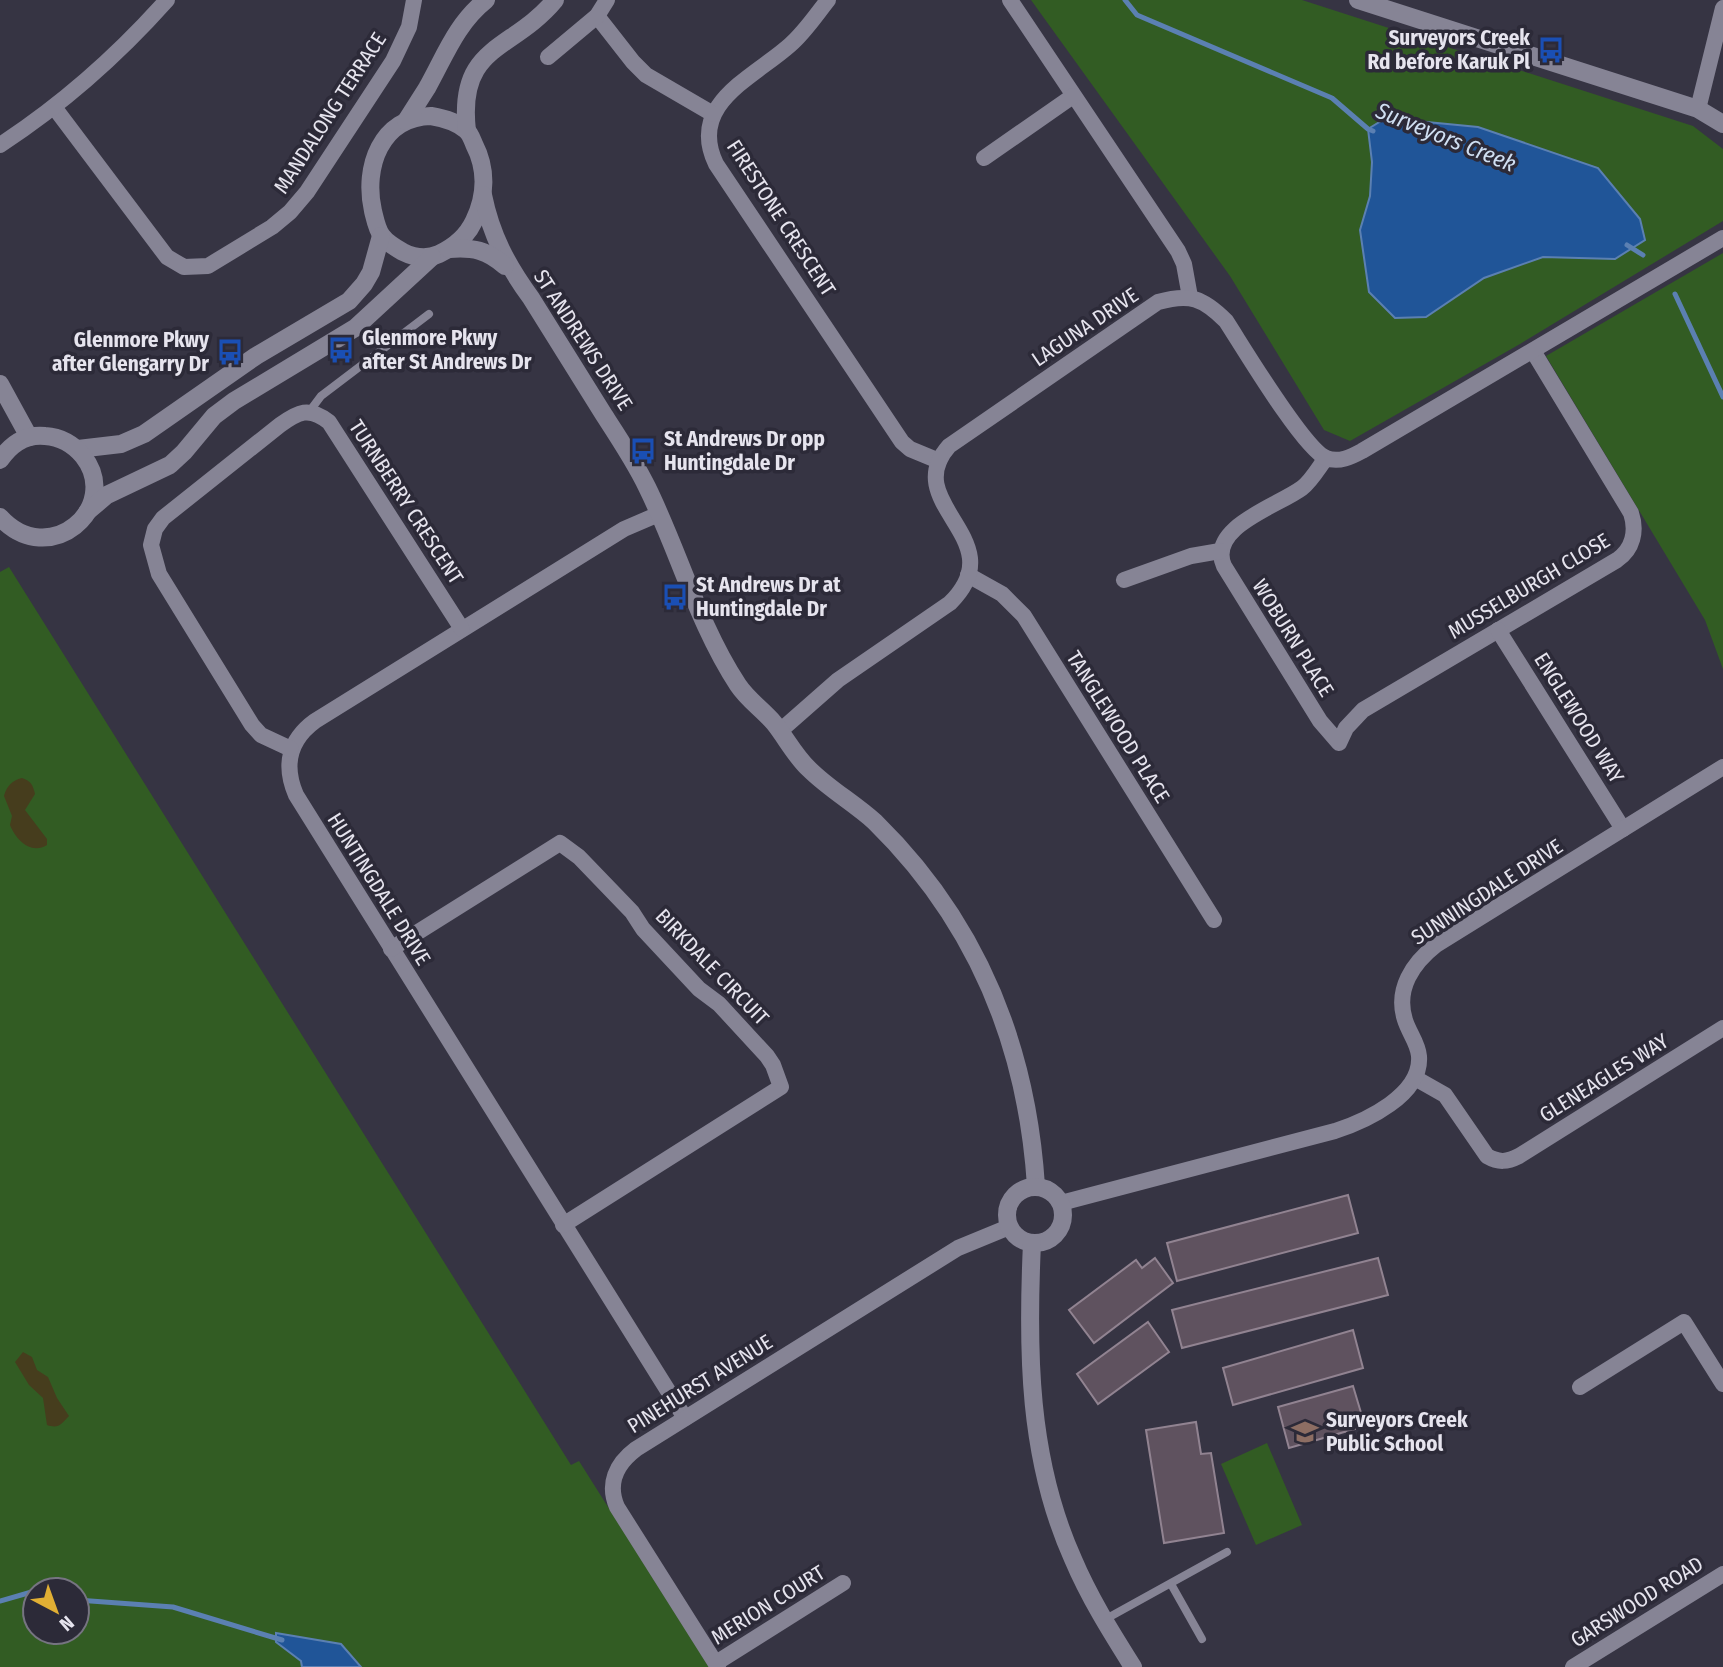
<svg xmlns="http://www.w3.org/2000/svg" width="1723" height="1667" viewBox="0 0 1723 1667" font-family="'Fira Sans Condensed',sans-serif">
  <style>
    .green { fill: #325c23; fill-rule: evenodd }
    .sand { fill: #463d1d }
    .water { fill: #205598; stroke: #5b80b2; stroke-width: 2 }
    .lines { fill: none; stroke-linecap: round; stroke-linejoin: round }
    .stream { stroke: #5b80b2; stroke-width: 5 }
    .building { fill: #5f525f; stroke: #918391; stroke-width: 2 }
    .lane { stroke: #868495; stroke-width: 8 }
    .street { stroke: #868495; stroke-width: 16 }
    .secondary { stroke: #868495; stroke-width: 18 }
    .labels { text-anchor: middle; stroke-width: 7; stroke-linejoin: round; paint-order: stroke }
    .poi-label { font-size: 21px; font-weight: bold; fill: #e6e4ee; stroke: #2c2a38; text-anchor: start }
    .street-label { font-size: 21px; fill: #e6e4ee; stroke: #2c2a38 }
    .water-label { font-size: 23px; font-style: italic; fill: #d0dff2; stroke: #2c2a38 }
  </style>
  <rect width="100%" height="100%" fill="#363443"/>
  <!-- green -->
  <g class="green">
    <path d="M1031,0H1302L1693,126L1723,149V221L1520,344L1350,441L1324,430L1230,276Z"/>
    <path d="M1723,253V669L1705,620L1546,356Z"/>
    <path d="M9,567L571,1465L579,1461L709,1667H0V572ZM35,1590H77V1632H35Z"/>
    <path d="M1267,1443L1302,1525L1256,1545L1221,1464Z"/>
  </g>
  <!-- sand -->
  <g class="sand">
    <path d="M22,778C31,781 33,785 35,794L25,810L47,839V845C31,855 16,840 10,825L12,816L4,796C6,787 12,780 22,778Z"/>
    <path d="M23,1352L32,1357L37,1370L48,1377L57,1398L69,1416C61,1424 59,1429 47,1425L43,1398L29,1385L15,1362Z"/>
  </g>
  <!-- water -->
  <g class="water">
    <path d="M1386,118L1478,127L1598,168L1640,219L1645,240L1615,259L1543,257L1484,278L1426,317L1395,318L1369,292L1360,230L1370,196L1372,162L1368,129Z"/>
    <path d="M276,1633L341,1644L361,1667H302L301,1661L276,1642Z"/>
  </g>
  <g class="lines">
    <!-- stream -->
    <g class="stream">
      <path d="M1125,0L1137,15L1332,98L1368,129L1373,131"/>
      <path d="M1627,245L1643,255"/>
      <path d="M1675,294L1723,397"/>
      <path d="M77,1600L173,1607L282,1640"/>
      <path d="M0,1601L35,1591"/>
    </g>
  </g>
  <!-- building -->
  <g class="building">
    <path d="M1348,1195L1358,1233L1177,1281L1167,1243Z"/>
    <path d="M1155,1258L1173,1283L1094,1343L1069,1310L1136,1260L1142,1268Z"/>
    <path d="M1378,1258L1388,1295L1182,1348L1172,1310Z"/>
    <path d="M1148,1322L1169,1352L1098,1404L1077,1374Z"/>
    <path d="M1353,1330L1363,1368L1233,1405L1223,1368Z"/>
    <path d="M1353,1386L1365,1426L1289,1448L1278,1407Z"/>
    <path d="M1196,1422L1201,1454L1211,1453L1224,1533L1164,1543L1146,1430Z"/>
  </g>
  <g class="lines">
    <!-- lane -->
    <g class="lane">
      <path d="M309,412L321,396L429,314"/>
      <path d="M1171,1584L1202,1639"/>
      <path d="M1104,1620L1227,1552"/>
    </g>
    <!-- street -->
    <g class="street">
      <path d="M828,0C816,15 805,32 790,45C753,78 687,104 716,164L902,442L910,449L939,461"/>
      <path d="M1010,0L1178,251L1184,264L1190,297"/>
      <path d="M597,16L633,62L646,75L713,114"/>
      <path d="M548,57L597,16L607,0"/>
      <path d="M54,107L167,257L184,267L208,266L272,227L290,212L307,192L393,61L409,27L414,0"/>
      <path d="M1698,109L1723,8"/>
      <path d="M0,145C63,104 117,56 167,0"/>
      <path d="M984,158L1073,96"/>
      <path d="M1326,458C1319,467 1312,480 1302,488C1278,506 1207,527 1224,566L1320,721L1339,743L1346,728L1363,710L1617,560C1633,549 1637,531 1631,513L1533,351"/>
      <path d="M659,514L624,529L315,721C289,740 283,765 296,795L685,1418"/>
      <path d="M968,575L1002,594L1024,616L1214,920"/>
      <path d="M1124,580L1191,556L1220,551"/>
      <path d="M1498,630L1623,829"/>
      <path d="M780,731L838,680L950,603C1015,539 898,504 949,446L1158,302C1190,293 1203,298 1226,321C1243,347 1303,448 1326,458C1339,463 1351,457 1362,451L1723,238"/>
      <path d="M291,749L261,735L252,725L159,574L151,545L155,529L163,518L280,425C298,412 309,406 329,422L462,629"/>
      <path d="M391,949L560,843L579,857L632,912L643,929L699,989L719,1004L767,1056L773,1065L781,1087L563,1225"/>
      <path d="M1415,1078L1445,1095L1487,1156C1499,1163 1507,1162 1519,1156L1723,1028"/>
      <path d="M1061,1203L1335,1131C1366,1121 1422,1095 1419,1056C1418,1043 1409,1033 1405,1020C1395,989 1413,963 1436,945L1723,767"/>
      <path d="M1580,1387L1684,1322L1723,1384"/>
      <path d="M716,1663L843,1583"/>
      <path d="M718,1667L617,1507C607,1484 616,1464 636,1449L958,1248L1009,1227"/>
      <path d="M1573,1667L1723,1574"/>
    </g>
    <!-- secondary -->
    <g class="secondary">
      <path d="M1358,0L1698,109L1723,124"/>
      <path d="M431,116C443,118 457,122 466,130C470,133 472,139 474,144C487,169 486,196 474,221C467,236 454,247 439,254C428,259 415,258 403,252C396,248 387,243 382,236C377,230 375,219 373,211C363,167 381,117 431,116Z"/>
      <path d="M406,121C413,110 420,99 427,88C445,56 456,24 486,0"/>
      <path d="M467,131C457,44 512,52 555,0"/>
      <path d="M483,195C491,235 507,265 531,298C555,337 580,376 604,415C619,438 635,462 647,487C679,552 698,624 738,685C748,700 762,709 774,723C786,738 795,756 809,769C829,789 854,803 875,822C977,922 1027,1045 1036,1186"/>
      <path d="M449,249C473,247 487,250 505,266"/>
      <path d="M0,384L29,437"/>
      <path d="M78,449L121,444L144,434L256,356L349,301L364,284L371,272L381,236"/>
      <path d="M0,460C11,444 26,434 45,436C60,437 73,444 83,456C123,507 49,571 0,517"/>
      <path d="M87,512L107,495L170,465L184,452L214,416L234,401L355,328L432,257"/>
      <circle cx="1035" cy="1215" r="28"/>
      <path d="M1032,1243C1027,1351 1028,1459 1073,1559C1089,1597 1111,1632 1133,1667"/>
    </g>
  </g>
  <!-- icons -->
  <defs>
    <g id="bus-bare" transform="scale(2.1)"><path d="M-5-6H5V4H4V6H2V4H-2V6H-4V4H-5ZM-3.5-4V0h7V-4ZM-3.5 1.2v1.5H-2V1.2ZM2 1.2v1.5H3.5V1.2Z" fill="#1a4fb4" stroke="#2c2a38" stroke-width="2.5" paint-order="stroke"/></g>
    <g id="school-bare" transform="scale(2.1)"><path d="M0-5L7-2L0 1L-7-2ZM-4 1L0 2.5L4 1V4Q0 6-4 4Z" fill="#8d6e63" stroke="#2c2a38" stroke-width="2.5" paint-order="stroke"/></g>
  </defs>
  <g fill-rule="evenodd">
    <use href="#bus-bare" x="1551" y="50"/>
    <use href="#bus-bare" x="341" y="350"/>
    <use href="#bus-bare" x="230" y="352"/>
    <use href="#bus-bare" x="643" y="451"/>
    <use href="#bus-bare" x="675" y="597"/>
    <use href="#school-bare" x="1305" y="1432"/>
  </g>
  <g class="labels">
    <!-- poi labels -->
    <g class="poi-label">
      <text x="1530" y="45" text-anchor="end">Surveyors Creek<tspan x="1530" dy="24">Rd before Karuk Pl</tspan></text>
      <text x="362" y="345">Glenmore Pkwy<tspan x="362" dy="24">after St Andrews Dr</tspan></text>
      <text x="209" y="347" text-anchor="end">Glenmore Pkwy<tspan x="209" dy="24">after Glengarry Dr</tspan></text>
      <text x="664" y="446">St Andrews Dr opp<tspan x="664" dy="24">Huntingdale Dr</tspan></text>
      <text x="696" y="592">St Andrews Dr at<tspan x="696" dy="24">Huntingdale Dr</tspan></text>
      <text x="1326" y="1427">Surveyors Creek<tspan x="1326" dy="24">Public School</tspan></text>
    </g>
    <!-- street labels -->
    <g class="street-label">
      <text transform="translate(330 113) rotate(-57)" y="7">MANDALONG TERRACE</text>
      <text transform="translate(781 218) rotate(57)" y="7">FIRESTONE CRESCENT</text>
      <text transform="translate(1085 327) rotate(-34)" y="7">LAGUNA DRIVE</text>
      <text transform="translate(583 340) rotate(57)" y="7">ST ANDREWS DRIVE</text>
      <text transform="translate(406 502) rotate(57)" y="7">TURNBERRY CRESCENT</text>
      <text transform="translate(1529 586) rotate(-31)" y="7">MUSSELBURGH CLOSE</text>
      <text transform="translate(1293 638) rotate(58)" y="7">WOBURN PLACE</text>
      <text transform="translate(1579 718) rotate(58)" y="7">ENGLEWOOD WAY</text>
      <text transform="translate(1118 727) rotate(58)" y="7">TANGLEWOOD PLACE</text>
      <text transform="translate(379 889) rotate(58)" y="7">HUNTINGDALE DRIVE</text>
      <text transform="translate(1487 892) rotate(-33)" y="7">SUNNINGDALE DRIVE</text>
      <text transform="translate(712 967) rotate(46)" y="7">BIRKDALE CIRCUIT</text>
      <text transform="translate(1604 1078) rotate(-32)" y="7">GLENEAGLES WAY</text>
      <text transform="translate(700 1384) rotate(-32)" y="7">PINEHURST AVENUE</text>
      <text transform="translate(1637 1602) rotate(-32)" y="7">GARSWOOD ROAD</text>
      <text transform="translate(768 1605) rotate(-32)" y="7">MERION COURT</text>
    </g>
    <!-- water labels -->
    <g class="water-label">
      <text transform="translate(1446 137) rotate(22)" y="8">Surveyors Creek</text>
    </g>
  </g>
  <!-- north arrow -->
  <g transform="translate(56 1611) rotate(139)"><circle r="33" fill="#2c2a38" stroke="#767481" stroke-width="2"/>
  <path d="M0-5L12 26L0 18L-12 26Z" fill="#e1af34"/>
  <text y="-10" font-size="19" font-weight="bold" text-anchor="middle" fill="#e6e4ee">N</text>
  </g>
</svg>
